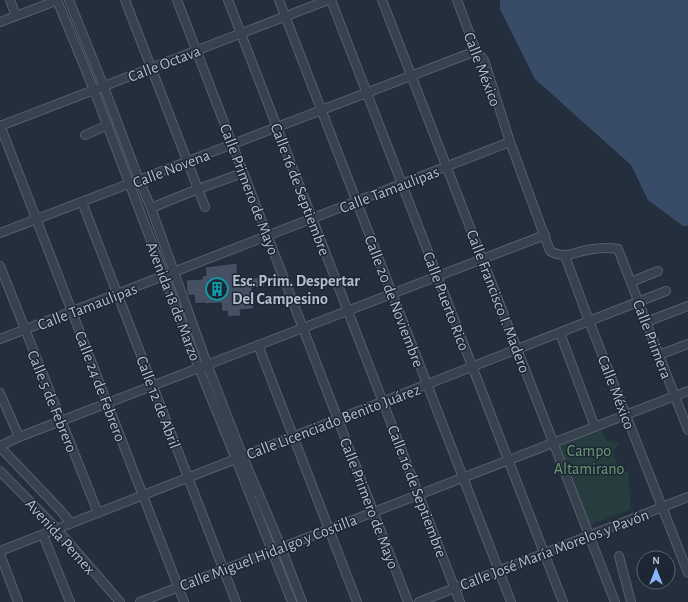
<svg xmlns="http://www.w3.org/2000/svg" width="688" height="602" viewBox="0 0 688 602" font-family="'Alegreya Sans',sans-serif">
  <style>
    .green { fill: #263c3f }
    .water { fill: #394c67 }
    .building { fill: #455162; stroke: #1f2835 }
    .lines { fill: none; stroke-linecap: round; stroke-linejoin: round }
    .minor-casing { stroke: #565f6c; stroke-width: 10 }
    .minor { stroke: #38414e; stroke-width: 8 }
    .labels { text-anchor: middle; stroke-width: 3; stroke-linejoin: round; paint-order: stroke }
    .street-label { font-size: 16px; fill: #b4bcc9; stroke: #1d2633 }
    .poi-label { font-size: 16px; font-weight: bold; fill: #b4bcc9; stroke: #1d2633; text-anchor: start }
    .park-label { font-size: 16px; fill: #6b9a76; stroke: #1d2633 }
  </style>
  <rect width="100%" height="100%" fill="#242f3e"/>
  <!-- green -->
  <path class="green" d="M600,426L607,441L619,442L613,453L617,463V473L628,472L631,509L588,526L555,444Z"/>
  <!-- water -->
  <path class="water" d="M500,0H688V226H683L648,200L631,165L535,79L500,9Z"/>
  <!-- building -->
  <path class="building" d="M237,263L238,279L264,277L265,287L252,288L254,309L240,310L241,316L228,317L227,311L222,312L221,303L205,304V303L195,304L194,295L188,296L187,292L186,280L202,279V276L206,275L205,267Z"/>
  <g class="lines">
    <!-- minor casing -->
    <g class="minor-casing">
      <g id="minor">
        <path d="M10,0L16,16"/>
        <path d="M57,0L94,90L199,368L236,459L292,602"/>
        <path d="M69,0L104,87L139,180L151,208L207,364L243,457L281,547L302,602"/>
        <path d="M125,0L205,207"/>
        <path d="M177,0L408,602"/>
        <path d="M228,0L460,602"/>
        <path d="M279,0L511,602"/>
        <path d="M331,0L563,602"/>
        <path d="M382,0L615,602"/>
        <path d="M457,0L476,51L484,60L510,142L550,251C565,259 572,253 587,250C597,248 608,247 618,249L688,430"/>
        <path d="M0,22L58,0"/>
        <path d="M0,125L184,602"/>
        <path d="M0,126L328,0"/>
        <path d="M85,135L108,125"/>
        <path d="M82,202L236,602"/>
        <path d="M151,208L198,189L243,173"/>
        <path d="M0,233L476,51"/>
        <path d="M565,256L589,321L688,573"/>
        <path d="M0,266L98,513"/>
        <path d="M631,282L658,271"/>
        <path d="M646,322L688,306"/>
        <path d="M560,333L595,427"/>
        <path d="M0,339L510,142"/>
        <path d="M258,345L357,602"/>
        <path d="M659,355L688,344"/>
        <path d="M0,393L19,437"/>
        <path d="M0,446L19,437L545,235"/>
        <path d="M0,447L60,510L71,523"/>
        <path d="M0,471L57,529L120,602"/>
        <path d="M43,535L70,602"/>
        <path d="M0,551L666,291"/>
        <path d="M0,554L18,602"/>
        <path d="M619,556L631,602"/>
        <path d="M140,602L688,391"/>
        <path d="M419,602L688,497"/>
      </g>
    </g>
    <!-- minor -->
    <use href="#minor" class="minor"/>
  </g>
  <!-- icons -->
  <defs>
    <g id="building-ring" transform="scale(1.15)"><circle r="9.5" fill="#1d2633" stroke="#0f9aa8" stroke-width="1.5"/><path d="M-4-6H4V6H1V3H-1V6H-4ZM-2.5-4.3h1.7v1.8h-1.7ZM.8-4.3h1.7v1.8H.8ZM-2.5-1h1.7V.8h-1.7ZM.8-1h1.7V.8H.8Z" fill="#0f9aa8"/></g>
  </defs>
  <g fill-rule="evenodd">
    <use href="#building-ring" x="217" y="289"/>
  </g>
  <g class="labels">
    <!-- street labels -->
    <g class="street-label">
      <text transform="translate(164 63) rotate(-21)" y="6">Calle Octava</text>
      <text transform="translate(483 69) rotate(69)" y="6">Calle México</text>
      <text transform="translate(171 168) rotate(-21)" y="6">Calle Novena</text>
      <text transform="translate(250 189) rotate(69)" y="6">Calle Primero de Mayo</text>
      <text transform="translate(301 189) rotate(69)" y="6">Calle 16 de Septiembre</text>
      <text transform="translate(389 189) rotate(-21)" y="6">Calle Tamaulipas</text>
      <text transform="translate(174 301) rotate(69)" y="6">Avenida 18 de Marzo</text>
      <text transform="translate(395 301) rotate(69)" y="6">Calle 20 de Noviembre</text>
      <text transform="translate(447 301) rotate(69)" y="6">Calle Puerto Rico</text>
      <text transform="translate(499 301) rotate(69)" y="6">Calle Francisco I. Madero</text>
      <text transform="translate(87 306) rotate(-21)" y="6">Calle Tamaulipas</text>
      <text transform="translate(653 339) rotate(69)" y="6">Calle Primera</text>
      <text transform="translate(101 386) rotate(69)" y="6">Calle 24 de Febrero</text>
      <text transform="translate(617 392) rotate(69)" y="6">Calle México</text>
      <text transform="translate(53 401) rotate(68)" y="6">Calle 5 de Febrero</text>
      <text transform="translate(159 402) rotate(69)" y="6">Calle 12 de Abril</text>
      <text transform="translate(333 421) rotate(-21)" y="6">Calle Licenciado Benito Juárez</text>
      <text transform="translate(418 491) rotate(69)" y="6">Calle 16 de Septiembre</text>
      <text transform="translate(370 503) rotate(69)" y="6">Calle Primero de Mayo</text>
      <text transform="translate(61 536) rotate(48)" y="6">Avenida Pemex</text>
      <text transform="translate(554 549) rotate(-21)" y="6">Calle José María Morelos y Pavón</text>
      <text transform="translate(268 552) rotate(-21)" y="6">Calle Miguel Hidalgo y Costilla</text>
    </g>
    <!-- poi labels -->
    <g class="poi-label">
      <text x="232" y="286">Esc. Prim. Despertar<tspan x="232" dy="18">Del Campesino</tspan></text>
    </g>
    <!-- park labels -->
    <g class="park-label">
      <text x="589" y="456">Campo<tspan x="589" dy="18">Altamirano</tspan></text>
    </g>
  </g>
  <!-- north arrow -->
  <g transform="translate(656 570)"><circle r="19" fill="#1d2633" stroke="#59626f"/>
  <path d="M0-3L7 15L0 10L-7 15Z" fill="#8ab4f8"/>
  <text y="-6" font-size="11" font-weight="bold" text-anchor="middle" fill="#b4bcc9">N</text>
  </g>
</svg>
